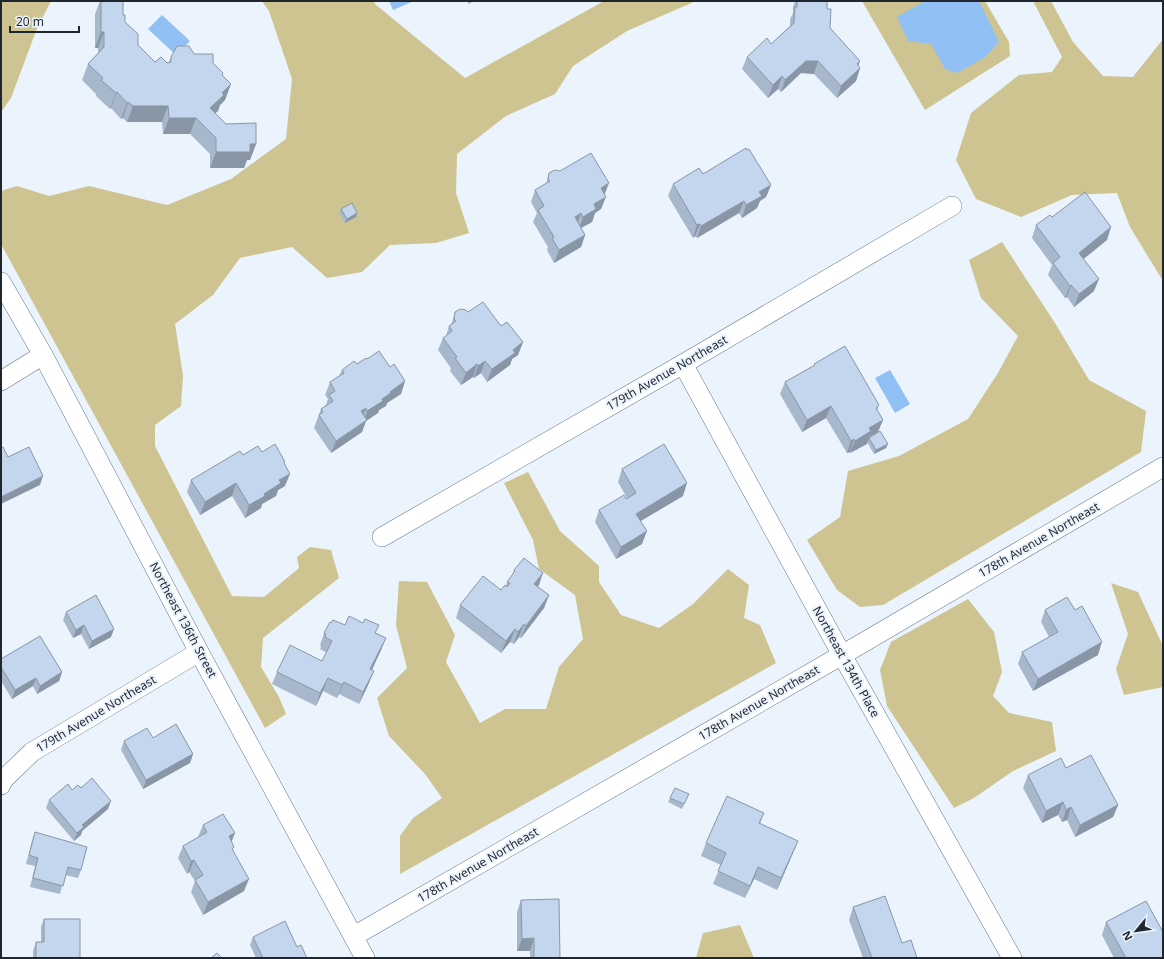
<svg xmlns="http://www.w3.org/2000/svg" width="1164" height="959" viewBox="0 0 1164 959" font-family="'Noto Sans',sans-serif">
  <style>
    .green { fill: #cdc491 }
    .water { fill: #91c0f5 }
    .lines { fill: none; stroke-linecap: round; stroke-linejoin: round }
    .minor-casing { stroke: #66788c; stroke-width: 20 }
    .minor { stroke: #fff; stroke-width: 19 }
    .wall { fill: #a8b8cc }
    .shaded-wall { fill: #8896a6 }
    .building { fill: #c3d6ed; stroke: #8896a6 }
    .labels { text-anchor: middle; stroke-width: 4; stroke-linejoin: round; paint-order: stroke }
    .street-label { font-size: 12px; fill: #1f262e; stroke: #ebf3fc }
  </style>
  <rect width="100%" height="100%" fill="#ebf3fc"/>
  <!-- green -->
  <g class="green">
    <path d="M1,1H51L36,31L11,98L1,112Z"/>
    <path d="M262,1H374L375,4L465,78L604,1H696L627,31L573,66L555,94L506,116L457,154L456,193L469,233L436,243L390,245L362,272L327,278L292,247L240,258L213,295L175,324L183,376L181,406L155,425V446L232,596L264,597L299,568L297,557L310,547L331,550L339,578L263,638L261,667L279,697L286,714L265,728L1,244V191L17,186L49,196L89,186L167,205L231,179L286,139L292,79L269,11Z"/>
    <path d="M862,1H985L1009,42L1010,56L925,110Z"/>
    <path d="M1033,1H1051L1073,42L1103,76L1133,77L1163,39V281L1130,227L1117,193L1072,195L1021,217L976,199L956,160L971,113L1019,75L1052,72L1062,57Z"/>
    <path d="M1002,242L1055,323L1089,380L1146,411L1141,452L883,605L860,607L837,590L807,540L840,517L848,471L899,456L968,419L998,373L1018,336L981,298L969,260Z"/>
    <path d="M528,472L560,531L599,566V582L621,615L659,628L693,604L728,569L749,585L744,618L760,625L776,663L400,874V836L413,818L442,798L425,774L389,736L377,698L407,668L396,625L399,581L427,582L455,635L446,662L480,723L505,709H546L559,667L583,639L575,595L539,569L533,540L504,483Z"/>
    <path d="M1111,583L1138,592L1163,646V687L1124,695L1116,669L1128,634Z"/>
    <path d="M968,599L994,632L1002,672L993,696L1009,713L1052,722L1056,751L1013,771L974,798L954,808L887,706L880,670L891,642Z"/>
    <path d="M740,925L754,958H696L703,933Z"/>
  </g>
  <!-- water -->
  <g class="water">
    <path d="M389,1H414L393,10Z"/>
    <path d="M925,1H979L999,42L984,58L957,73L945,69L931,44L908,41L897,17Z"/>
    <path d="M162,15L190,41L176,55L148,29Z"/>
    <path d="M890,370L910,404L895,413L875,378Z"/>
  </g>
  <g class="lines">
    <!-- minor casing -->
    <g class="minor-casing">
      <g id="minor">
        <path d="M1,282L43,355L199,652L365,958"/>
        <path d="M683,364L842,655L1012,958"/>
        <path d="M1,381L43,355"/>
        <path d="M382,537L683,364L952,206"/>
        <path d="M1,785L3,780L32,752L199,652"/>
        <path d="M354,936L842,655L1163,467"/>
      </g>
    </g>
    <!-- minor -->
    <use href="#minor" class="minor"/>
  </g>
  <!-- wall -->
  <g class="wall">
    <path d="M100,1H123V15L125,22L138,45L155,62H169L171,57L194,54L213,63L223,76L225,100L220,105L218,111L215,113L226,124L256,144L250,160H247L244,168H210V154L190,134H163L162,122H127L123,118L121,119L111,108L110,109L96,96V94L82,80L88,64L98,53V48H95V14Z"/>
    <path d="M795,1H827V9L830,28L860,68L856,81L837,98L814,74L801,73L781,92L778,89L768,98L742,69L747,57L771,44L790,26V19L793,13V7Z"/>
    <path d="M549,173L605,195L601,209L595,213L592,222L581,228L585,235L581,247L554,263L547,250L548,247L533,222L537,213L531,202L535,190L546,184Z"/>
    <path d="M703,174L771,185L766,197L760,201L757,208L742,218L739,213L697,238L695,236L693,238L668,196L673,184Z"/>
    <path d="M341,209L357,213L356,217L345,223L339,213Z"/>
    <path d="M1052,217L1107,240L1083,259L1094,291L1074,307L1067,297L1065,298L1048,275L1052,265L1032,238L1036,225Z"/>
    <path d="M455,312H468L501,326L523,342L518,355L512,359L510,365L487,382L481,373L474,378L473,377L461,385L450,371L451,368L438,350L443,338L446,336L449,326L451,325Z"/>
    <path d="M367,359L390,367L405,381L401,394L387,403L386,406L379,410L378,413L366,421L362,432L331,453L314,428L321,409L325,407L328,399L325,395L330,382L339,376L342,370L357,364Z"/>
    <path d="M814,364L879,405L877,411L878,432L869,437L886,448L874,454L867,442V444L850,453V452L847,453L826,418L802,432L780,394L785,382L814,366Z"/>
    <path d="M262,452L284,465L285,486L278,490L276,496L262,504L261,508L245,518L232,496L200,515L187,492L191,480L243,455Z"/>
    <path d="M622,469L683,496L641,521L642,544L616,559L595,522L599,510L627,498L618,482Z"/>
    <path d="M514,570L539,585L537,587L549,595L544,608L521,638L519,637L514,644L510,642L501,653L456,618L460,605L501,590L506,586L507,582L512,576Z"/>
    <path d="M1045,610H1075L1098,655L1033,691L1018,664L1022,652L1049,637L1041,622Z"/>
    <path d="M66,612L111,637L89,649L81,634L73,638L63,620Z"/>
    <path d="M331,623L345,625L376,633L386,638L381,650L372,670L369,683L359,704L339,694L337,698L323,691L316,706L272,684L277,672L322,661L327,653L320,649L321,646L320,645L324,633Z"/>
    <path d="M1,659L62,672L59,681L37,694L33,686L12,699L1,681Z"/>
    <path d="M153,738L193,754L190,763L143,789L121,750L124,741Z"/>
    <path d="M1066,768L1118,805L1113,817L1075,837L1067,820L1062,822L1058,815L1042,823L1023,788L1028,775Z"/>
    <path d="M81,788L108,809L82,831L81,835L74,841L46,808L49,800L72,790Z"/>
    <path d="M670,798H687L682,809L668,802Z"/>
    <path d="M764,813L760,824L793,853L777,890L754,879L745,898L713,884L721,865L701,856L706,843Z"/>
    <path d="M203,825L231,842L233,851L244,891L203,915L191,892L195,881L189,872L187,874L178,858L183,846L198,837Z"/>
    <path d="M35,832L81,870L78,878L65,875L60,894L30,887L35,866L26,864L32,841Z"/>
    <path d="M521,900L560,958H530V951H517V912Z"/>
    <path d="M853,907L902,943L917,958H863L849,920Z"/>
    <path d="M44,919L80,958H33V951L36,942H41V927Z"/>
    <path d="M1106,922L1163,958H1114L1102,935Z"/>
    <path d="M253,937L297,947L307,958H256L250,945Z"/>
  </g>
  <!-- shaded-wall -->
  <g class="shaded-wall">
    <path d="M469,1H474L468,4Z"/>
    <path d="M101,32H104L98,48H95Z"/>
    <path d="M806,61H818L814,74L801,73L781,92L785,80Z"/>
    <path d="M860,61L856,72L860,68L856,81L837,98L841,86L857,64Z"/>
    <path d="M782,76L778,89L768,98L773,85Z"/>
    <path d="M231,84L225,100L220,105L218,111L204,124L210,108L222,93Z"/>
    <path d="M117,92L111,108L110,109L116,93Z"/>
    <path d="M128,102L123,118L121,119L127,103Z"/>
    <path d="M133,106H168L162,122H127Z"/>
    <path d="M169,118H196L190,134H163Z"/>
    <path d="M250,144H256L250,160H247L244,168H210L216,152Z"/>
    <path d="M609,183L604,196L601,188Z"/>
    <path d="M771,185L766,197L760,201L757,208L742,218L746,205L759,192Z"/>
    <path d="M606,197L601,209L595,213L592,222L579,229L583,217L594,204Z"/>
    <path d="M744,201L739,213L697,238L701,226Z"/>
    <path d="M357,213L356,217L345,223L347,219Z"/>
    <path d="M581,213L577,225L575,217Z"/>
    <path d="M700,224L695,236L693,238L697,225Z"/>
    <path d="M1111,227L1107,240L1075,266L1079,253Z"/>
    <path d="M585,235L581,247L554,263L559,250Z"/>
    <path d="M1099,279L1094,291L1074,307L1079,294Z"/>
    <path d="M1071,285L1067,297L1065,298L1070,286Z"/>
    <path d="M523,342L518,355L512,359L510,365L487,382L492,369L513,350Z"/>
    <path d="M485,361L481,373L474,378L478,366Z"/>
    <path d="M477,364L473,377L461,385L466,373Z"/>
    <path d="M405,381L401,394L387,403L386,406L379,410L378,413L366,421L362,432L331,453L336,441L363,423L367,411L390,392Z"/>
    <path d="M831,406L826,418L802,432L807,420Z"/>
    <path d="M366,408L361,420V411Z"/>
    <path d="M883,420L878,432L869,437L867,444L850,453L855,441L869,428Z"/>
    <path d="M854,439L850,452L847,453L851,441Z"/>
    <path d="M888,444L886,448L874,454L876,450Z"/>
    <path d="M290,474L285,486L278,490L276,496L262,504L261,508L245,518L249,505L279,480Z"/>
    <path d="M43,476L40,485L1,504V497Z"/>
    <path d="M236,483L232,496L200,515L205,502Z"/>
    <path d="M687,483L683,496L632,526L636,514Z"/>
    <path d="M647,531L642,544L616,559L621,547Z"/>
    <path d="M543,573L539,585L530,596L534,584Z"/>
    <path d="M549,595L544,608L521,638L526,626Z"/>
    <path d="M524,624L519,637L514,644L518,632Z"/>
    <path d="M84,625L81,634L73,638L76,630Z"/>
    <path d="M114,629L111,637L89,649L92,641Z"/>
    <path d="M515,629L510,642L501,653L506,641Z"/>
    <path d="M386,638L381,650L366,682L370,669Z"/>
    <path d="M1102,642L1098,655L1033,691L1038,679Z"/>
    <path d="M374,671L369,683L359,704L363,692Z"/>
    <path d="M62,672L59,681L37,694L40,686Z"/>
    <path d="M36,678L33,686L12,699L15,690Z"/>
    <path d="M328,678L323,691L316,706L320,693Z"/>
    <path d="M344,682L339,694L337,698L342,685Z"/>
    <path d="M193,754L190,763L143,789L146,780Z"/>
    <path d="M111,801L108,809L82,831L81,835L74,841L77,833L82,825Z"/>
    <path d="M1063,802L1058,815L1042,823L1046,811Z"/>
    <path d="M1118,805L1113,817L1075,837L1080,825Z"/>
    <path d="M1071,807L1067,820L1062,822L1066,810Z"/>
    <path d="M235,833L230,846L229,836Z"/>
    <path d="M798,841L793,853L777,890L781,878Z"/>
    <path d="M194,860L189,872L187,874L191,861Z"/>
    <path d="M758,867L754,879L745,898L750,886Z"/>
    <path d="M249,879L244,891L203,915L208,902Z"/>
    <path d="M534,938L530,951H517L522,939Z"/>
  </g>
  <!-- building -->
  <g class="building">
    <path d="M101,1H123V15H125V22L138,34V45L155,62L161,57L167,63L171,62V57L177,46H189L194,54H213V63L223,73L222,75L231,84L222,93L224,95L210,108L226,124L256,123V144H250V152H216V138L196,118H169L168,106H133L128,102L127,103L117,92L116,93L101,80L103,78L88,64L104,47V32H101Z"/>
    <path d="M797,1H827V9H831L830,28L860,61L857,64L860,68L841,86L818,61H806L785,80L782,76L773,85L747,57L767,38L771,44L794,23L795,7H797Z"/>
    <path d="M746,148L747,150L749,149L771,185L759,192L762,196L746,205L744,201L701,226L700,224L697,225L673,184L699,168L703,174Z"/>
    <path d="M591,153L609,183L601,188L606,197L594,204L596,209L583,217L581,213L575,217L585,235L559,250L552,238L554,237L538,210L544,206L535,190L550,181L548,179L549,173L555,170L560,171Z"/>
    <path d="M1085,192L1111,227L1079,253L1099,279L1079,294L1071,285L1070,286L1053,263L1060,257L1036,225L1050,215L1052,217Z"/>
    <path d="M352,203L357,213L347,219L341,209Z"/>
    <path d="M483,302L501,326L507,322L523,342L513,350L515,353L492,369L485,361L478,366L477,364L466,373L455,358L457,357L443,338L452,331L449,326L456,321L454,319L455,312L460,309L466,310L468,312Z"/>
    <path d="M845,346L879,405L876,408L883,420L869,428L871,431L855,441L854,439L851,441L831,406L807,420L785,382L815,365L814,364Z"/>
    <path d="M379,351L390,367L394,364L405,381L390,392L391,393L382,399L383,401L367,411L366,408L361,411L367,420L336,441L319,415L323,412L321,409L333,401L329,395L335,391L330,382L344,373L342,370L354,361L357,364L366,358L367,359Z"/>
    <path d="M880,431L888,444L876,450L869,438Z"/>
    <path d="M275,444L285,462L284,463L290,474L279,480L281,483L264,494L265,496L249,505L236,483L205,502L191,480L240,451L243,455L258,446L262,452Z"/>
    <path d="M664,444L687,483L636,514L647,531L621,547L599,510L624,495L626,499L636,493L622,469Z"/>
    <path d="M3,447L8,457L29,447L43,476L1,497V448Z"/>
    <path d="M524,558L543,573L534,584L549,595L526,626L524,624L518,632L515,629L506,641L460,605L483,576L501,590L505,585L507,587L510,583L507,582L515,571L514,570Z"/>
    <path d="M96,595L114,629L92,641L84,625L76,630L66,612Z"/>
    <path d="M1067,597L1075,610L1082,606L1102,642L1038,679L1022,652L1058,632L1045,610Z"/>
    <path d="M349,616L363,623L365,619L379,625L375,633L386,638L370,669L374,671L363,692L344,682L342,685L328,678L320,693L277,672L290,645L322,661L332,641L325,637L326,634L324,633L330,622L331,623L333,620L345,625Z"/>
    <path d="M40,636L62,672L40,686L36,678L15,690L1,667V659Z"/>
    <path d="M176,724L193,754L146,780L124,741L147,728L153,738Z"/>
    <path d="M1091,755L1118,805L1080,825L1071,807L1066,810L1063,802L1046,811L1028,775L1061,758L1066,768Z"/>
    <path d="M92,778L111,801L82,825L84,827L77,833L49,800L68,784L72,790L78,785L81,788Z"/>
    <path d="M675,788L689,794L684,804L670,798Z"/>
    <path d="M727,796L764,813L759,823L798,841L781,878L758,867L750,886L718,871L726,853L706,843Z"/>
    <path d="M223,814L235,833L229,836L234,847L232,849L249,879L208,902L195,880L203,875L194,860L191,861L183,846L207,832L203,825Z"/>
    <path d="M35,832L87,847L81,870L68,867L63,886L33,878L38,858L29,855Z"/>
    <path d="M885,896L902,943L911,940L917,958H872L853,907Z"/>
    <path d="M559,899L560,958H534V938L522,939L521,900Z"/>
    <path d="M1146,901L1163,932V958H1126L1106,922Z"/>
    <path d="M44,919H80V958H36V942H44Z"/>
    <path d="M285,921L297,947L301,945L307,958H263L253,937Z"/>
    <path d="M217,953L222,958H211Z"/>
  </g>
  <g class="labels">
    <!-- street labels -->
    <g class="street-label">
      <text transform="translate(667 373) rotate(-30)" y="4">179th Avenue Northeast</text>
      <text transform="translate(1039 540) rotate(-30)" y="4">178th Avenue Northeast</text>
      <text transform="translate(183 620) rotate(62)" y="4">Northeast 136th Street</text>
      <text transform="translate(846 662) rotate(61)" y="4">Northeast 134th Place</text>
      <text transform="translate(759 703) rotate(-30)" y="4">178th Avenue Northeast</text>
      <text transform="translate(96 714) rotate(-31)" y="4">179th Avenue Northeast</text>
      <text transform="translate(478 865) rotate(-30)" y="4">178th Avenue Northeast</text>
    </g>
  </g>
  <!-- border -->
  <rect width="1164" height="959" fill="none" stroke="#1f262e" stroke-width="4"/>
  <!-- north arrow -->
  <g transform="translate(1136 931) rotate(241)" stroke="#ebf3fc" stroke-width="3" paint-order="stroke">
  <path d="M0-3L7 15L0 10L-7 15Z" fill="#1f262e"/>
  <text y="-6" font-size="11" font-weight="bold" text-anchor="middle" fill="#1f262e">N</text>
  </g>
  <!-- scale -->
  <path d="M10 26v6h69v-6" fill="none" stroke="#1f262e" stroke-width="2"/>
  <text x="16" y="26" font-size="12" fill="#1f262e" stroke="#ebf3fc" stroke-width="3" paint-order="stroke">20 m</text>
</svg>
